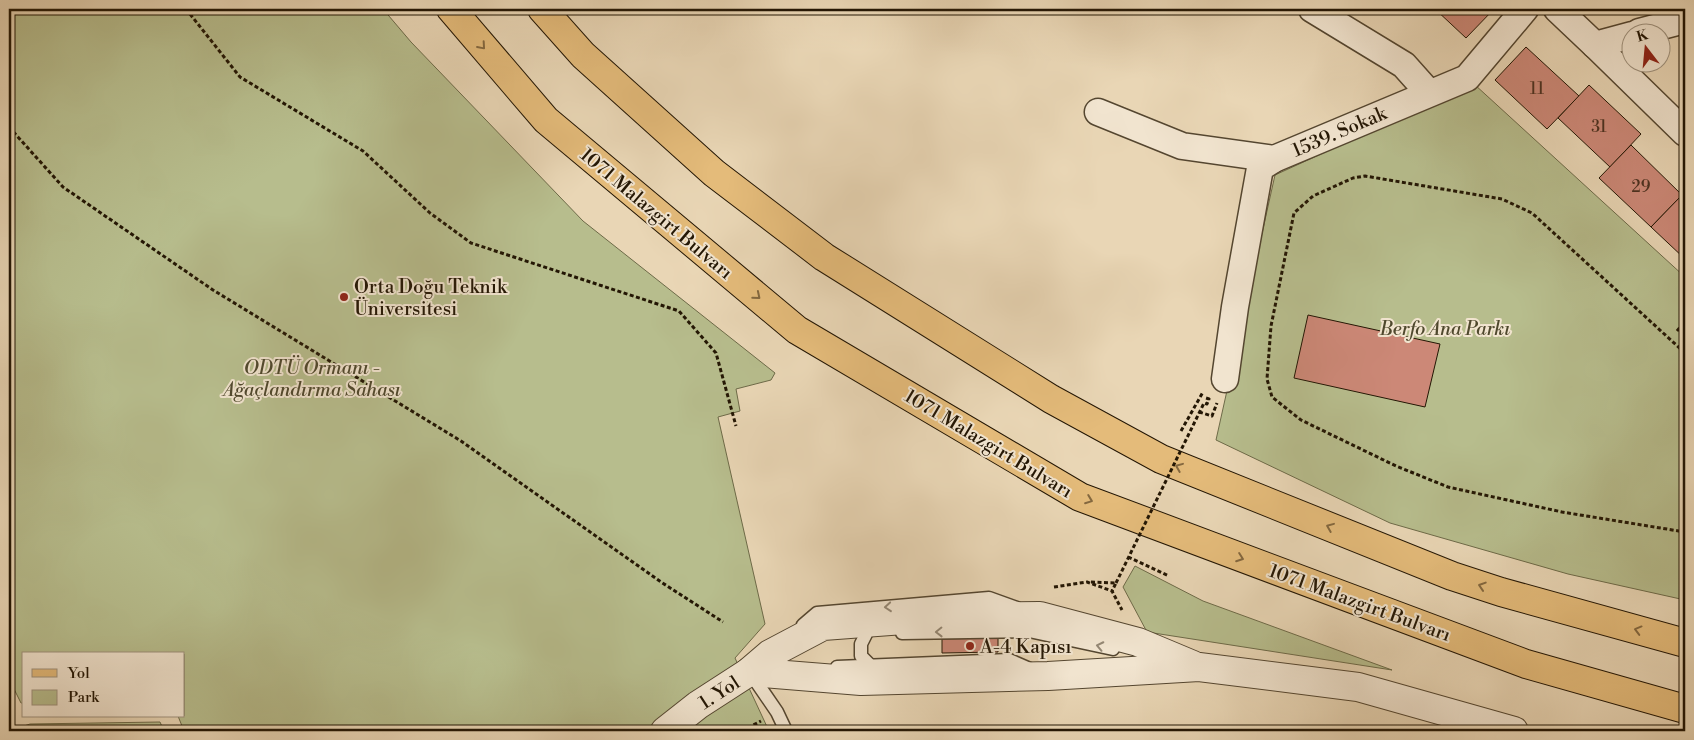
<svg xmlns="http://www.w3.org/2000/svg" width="1694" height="740" viewBox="0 0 1694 740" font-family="'Libre Bodoni',serif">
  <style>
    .green { fill: #b7bd8d; stroke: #6d6a48 }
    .building { fill: #c87; stroke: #231604 }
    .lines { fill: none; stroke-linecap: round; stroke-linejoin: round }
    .service-casing { stroke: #544630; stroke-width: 15 }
    .minor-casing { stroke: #544630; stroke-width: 29 }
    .tertiary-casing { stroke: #544630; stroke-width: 30 }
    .primary-casing { stroke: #231604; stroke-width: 30 }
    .path { stroke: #231604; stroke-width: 3; stroke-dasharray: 4 2.5; stroke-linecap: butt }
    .service { stroke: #f1e4cf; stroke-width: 12 }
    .minor { stroke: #f1e4cf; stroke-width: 26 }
    .tertiary { stroke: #f1e4cf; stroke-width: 28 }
    .primary { stroke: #e4bb7a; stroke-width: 28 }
    .path-bridge { stroke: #231604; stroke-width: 3; stroke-dasharray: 4 2.5; stroke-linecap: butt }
    .oneway { stroke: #84683f }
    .oneway2 { stroke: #948774 }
    .poi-dot { fill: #8f2418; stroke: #f1e4cf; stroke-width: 2 }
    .labels { text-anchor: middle; stroke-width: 4; stroke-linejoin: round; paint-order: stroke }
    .number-label { font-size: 16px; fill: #4d3221 }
    .street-label { font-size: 19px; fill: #231604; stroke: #f1e4cf }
    .poi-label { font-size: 19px; fill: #231604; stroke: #f1e4cf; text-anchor: start }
    .park-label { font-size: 19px; font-style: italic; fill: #4f482d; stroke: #f1e4cf }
  </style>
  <rect width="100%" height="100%" fill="#e9d6b5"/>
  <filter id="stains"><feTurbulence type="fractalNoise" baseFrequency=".004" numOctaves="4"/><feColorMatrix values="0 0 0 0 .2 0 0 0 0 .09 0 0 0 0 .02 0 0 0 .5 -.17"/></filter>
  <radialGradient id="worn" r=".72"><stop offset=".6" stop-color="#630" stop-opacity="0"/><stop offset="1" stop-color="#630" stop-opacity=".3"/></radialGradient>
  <!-- green -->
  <g class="green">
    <path d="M9,9H383L411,42L583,221L775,373L771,380L736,389L740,411L718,417L765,624L735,658L769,731H184L178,716H184V654H24V703H21L9,679Z"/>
    <path d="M1474,84L1685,277V600L1568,574L1390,523L1216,440L1275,175Z"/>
    <path d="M1135,566L1203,601L1392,670L1147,632L1123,587Z"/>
    <path d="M160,722L164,731H9L30,724Z"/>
  </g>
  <!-- building -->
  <g class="building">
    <path d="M1435,9H1494L1466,38Z"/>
    <path d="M1526,47L1579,96L1547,129L1495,80Z"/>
    <path d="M1589,85L1641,134L1610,167L1558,118Z"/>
    <path d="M1631,145L1682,195L1651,227L1599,178Z"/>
    <path d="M1682,195L1685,197V259L1651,227Z"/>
    <path d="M1308,315L1440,344L1425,407L1294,378Z"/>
    <path d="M998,638V652L942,653V639Z"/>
  </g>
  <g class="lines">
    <!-- service casing -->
    <g class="service-casing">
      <g id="service">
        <path d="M803,625L817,613L989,598L1017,608"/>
        <path d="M902,633L1029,631L1113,649"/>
        <path d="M866,634L861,644V656L870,665"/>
        <path d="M837,667L1009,660L1032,670"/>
        <path d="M751,674L777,712L786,731"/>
      </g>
    </g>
    <!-- minor casing -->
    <g class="minor-casing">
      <g id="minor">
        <path d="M1312,9L1404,65L1429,93"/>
        <path d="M1557,9L1595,45L1632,35"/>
        <path d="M1639,32L1685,20"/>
        <path d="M1595,45L1685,133"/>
        <path d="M1098,112L1182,146L1274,159"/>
        <path d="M1225,379L1235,307L1260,168L1274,159L1467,78L1525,9"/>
      </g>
    </g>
    <!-- tertiary casing -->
    <g class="tertiary-casing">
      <g id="tertiary">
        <path d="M749,672L861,681L1048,676L1199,667L1358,687L1514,731"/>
        <path d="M665,731L698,705L749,672L770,654L823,626L944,617L1040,616L1138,642L1193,665"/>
      </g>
    </g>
    <!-- primary casing -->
    <g class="primary-casing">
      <g id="primary">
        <path d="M451,9L546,120L797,330L1080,497L1526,664L1685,709"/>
        <path d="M542,9L583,55L714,173L824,257L1051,399L1161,459L1452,576L1501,592L1685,643"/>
      </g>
    </g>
    <!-- path -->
    <g class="path">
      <path d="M186,9L240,77L363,151L430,213L471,243L679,311L716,353L736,426"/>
      <path d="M9,127L63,187L213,290L461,441L661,582L723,622"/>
      <path d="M1677,331L1685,321"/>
      <path d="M1685,353L1532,213L1502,199L1365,176L1353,178L1313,196L1294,213L1271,326L1267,379L1272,397L1301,420L1396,466L1448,487L1562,512L1685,532"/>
      <path d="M1199,412L1212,416L1217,403"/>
      <path d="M1181,431L1203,392"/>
      <path d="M1128,557L1169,576"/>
      <path d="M1091,582L1116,583L1112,591"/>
      <path d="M1054,587L1087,582L1112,591L1122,610"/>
      <path d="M742,731L761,721"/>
    </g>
    <!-- service -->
    <use href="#service" class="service"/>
    <!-- minor -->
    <use href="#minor" class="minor"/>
    <!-- tertiary -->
    <use href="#tertiary" class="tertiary"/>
    <!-- primary -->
    <use href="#primary" class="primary"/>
    <!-- path-bridge -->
    <path class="path-bridge" d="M1116,583L1204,403L1207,404L1209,399L1206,398"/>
  </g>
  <!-- one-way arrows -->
  <defs><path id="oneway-chevron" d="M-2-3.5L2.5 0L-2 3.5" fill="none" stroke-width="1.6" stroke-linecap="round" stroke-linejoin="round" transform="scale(1.25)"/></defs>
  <g class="oneway">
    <use href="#oneway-chevron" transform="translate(482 46) rotate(49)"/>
    <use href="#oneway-chevron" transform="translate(757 296) rotate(40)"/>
    <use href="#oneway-chevron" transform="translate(1179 467) rotate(-158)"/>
    <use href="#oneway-chevron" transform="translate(1089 500) rotate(21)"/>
    <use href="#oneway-chevron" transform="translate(1330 527) rotate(-158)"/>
    <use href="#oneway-chevron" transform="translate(1240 558) rotate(20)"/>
    <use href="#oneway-chevron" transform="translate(1482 586) rotate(-162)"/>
    <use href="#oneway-chevron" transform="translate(1638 630) rotate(-165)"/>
  </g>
  <g class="oneway2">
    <use href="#oneway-chevron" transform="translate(888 607) rotate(175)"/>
    <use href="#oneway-chevron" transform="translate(939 632) rotate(179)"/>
    <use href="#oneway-chevron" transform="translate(1100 646) rotate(-168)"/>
  </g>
  <!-- markers -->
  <g class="poi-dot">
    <circle cx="344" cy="297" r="5"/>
    <circle cx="970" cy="646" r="5"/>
  </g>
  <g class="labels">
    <!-- number labels -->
    <g class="number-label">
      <text x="1537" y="94">11</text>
      <text x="1599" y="132">31</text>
      <text x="1641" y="192">29</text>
    </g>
    <!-- street labels -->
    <g class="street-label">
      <text transform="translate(1339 131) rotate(-23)" y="7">1539. Sokak</text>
      <text transform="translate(657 213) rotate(40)" y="7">1071 Malazgirt Bulvarı</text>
      <text transform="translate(989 443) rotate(31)" y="7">1071 Malazgirt Bulvarı</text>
      <text transform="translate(1360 602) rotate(20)" y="7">1071 Malazgirt Bulvarı</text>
      <text transform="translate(719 692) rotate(-33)" y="7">1. Yol</text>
    </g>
    <!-- poi labels -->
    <g class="poi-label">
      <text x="354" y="293">Orta Doğu Teknik<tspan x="354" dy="22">Üniversitesi</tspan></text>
      <text x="980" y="653">A-4 Kapısı</text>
    </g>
    <!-- park labels -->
    <g class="park-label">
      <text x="1445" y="335">Berfo Ana Parkı</text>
      <text x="312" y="374">ODTÜ Ormanı -<tspan x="312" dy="22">Ağaçlandırma Sahası</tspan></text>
    </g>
  </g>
  <!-- margin -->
  <rect width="1694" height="740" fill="none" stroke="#e9d6b5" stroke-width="30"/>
  <rect x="10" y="10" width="1674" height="720" fill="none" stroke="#231604" stroke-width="2.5"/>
  <rect x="15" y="15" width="1664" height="710" fill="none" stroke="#231604"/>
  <!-- legend -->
  <rect x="22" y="652" width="162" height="65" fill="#f1e4cf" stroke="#9f927e"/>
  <rect x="32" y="669" width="25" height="8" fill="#e4bb7a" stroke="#9f927e"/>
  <text x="68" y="678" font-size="15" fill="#231604">Yol</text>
  <rect x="32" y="690" width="25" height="15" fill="#b7bd8d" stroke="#9f927e"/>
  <text x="68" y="702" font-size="15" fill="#231604">Park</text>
  <!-- north arrow -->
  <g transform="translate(1646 48) rotate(344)"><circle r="24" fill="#f1e4cf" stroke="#9f927e"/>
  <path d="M0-4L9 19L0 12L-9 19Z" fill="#8f2418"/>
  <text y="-8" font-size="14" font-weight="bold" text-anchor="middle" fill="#231604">K</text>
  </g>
  <rect width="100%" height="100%" filter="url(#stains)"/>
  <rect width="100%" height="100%" fill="url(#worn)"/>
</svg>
